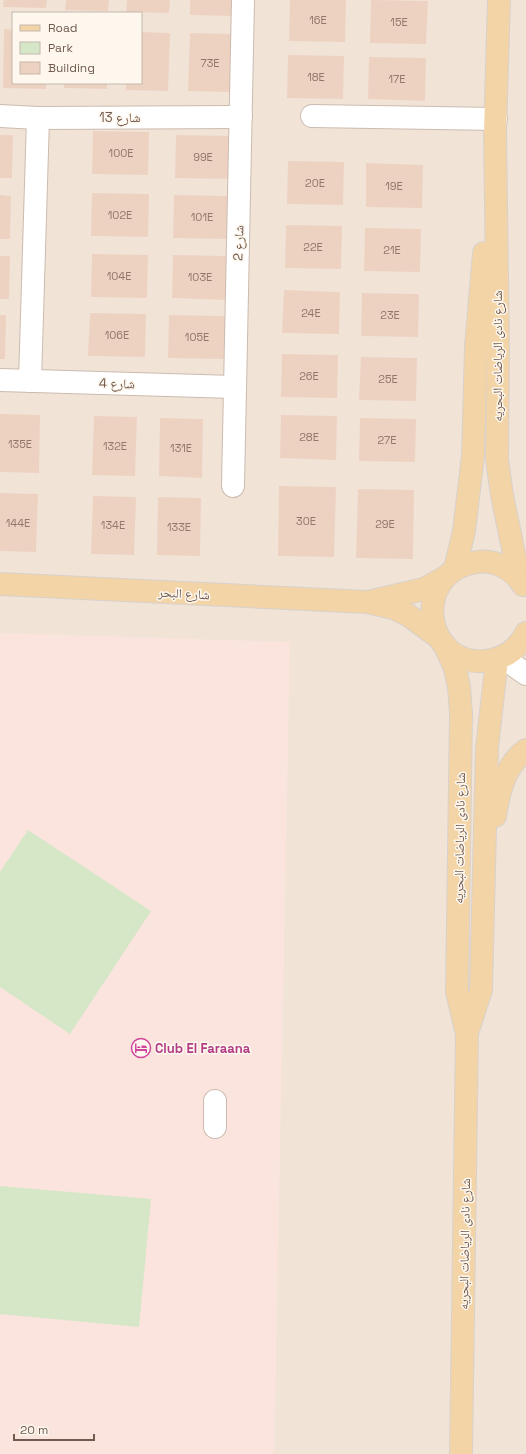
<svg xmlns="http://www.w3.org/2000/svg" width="526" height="1454" viewBox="0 0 526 1454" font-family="'Space Grotesk','Noto Naskh Arabic',sans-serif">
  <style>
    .residential { fill: #f1e4d7; fill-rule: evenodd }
    .commercial { fill: #fae4dd }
    .green { fill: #d5e7c7 }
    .building { fill: #edd2c2 }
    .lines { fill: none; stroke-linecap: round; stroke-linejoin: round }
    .minor-casing { stroke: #ccbbaf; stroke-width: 24 }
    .major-casing { stroke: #d8d1cd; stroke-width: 24 }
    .minor { stroke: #fff; stroke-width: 22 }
    .major { stroke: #f3d4a6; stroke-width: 22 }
    .labels { text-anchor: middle; stroke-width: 3; stroke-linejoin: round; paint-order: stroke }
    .number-label { font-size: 11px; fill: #91786b }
    .street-label { font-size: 13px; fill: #725a4e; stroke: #fdf7ee }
    .hotel-label { font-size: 13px; font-weight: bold; fill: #b23c85; stroke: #fdf7ee; text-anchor: start }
  </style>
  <rect width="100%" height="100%" fill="#faf3e8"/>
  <!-- residential -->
  <path class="residential" d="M0,0H526V1454H0ZM13,13H141V83H13Z"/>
  <!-- commercial -->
  <path class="commercial" d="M0,633L290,642L274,1454H0Z"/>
  <!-- green -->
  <g class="green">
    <path d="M28,830L151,911L70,1034L0,987V872Z"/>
    <path d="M0,1186L151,1199L139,1327L0,1314Z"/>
  </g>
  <!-- building -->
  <g class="building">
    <path d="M4,0H47L46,8L3,7Z"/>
    <path d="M66,0H109L108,11L65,10Z"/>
    <path d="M127,0H170L169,13L126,12Z"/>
    <path d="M190,0H233V16L190,15Z"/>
    <path d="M290,0H346L345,42L289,41Z"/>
    <path d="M371,0L428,1L426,44L370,43Z"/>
    <path d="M4,29L13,30V83H46V89L3,88Z"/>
    <path d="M141,32L170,33L168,91L126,90V83H141Z"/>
    <path d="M190,33L233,34L231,92L188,91Z"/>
    <path d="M288,55L344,56L343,99L287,98Z"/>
    <path d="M369,57L426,58L425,101L368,99Z"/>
    <path d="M64,83H107V89L64,88Z"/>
    <path d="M93,131L149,132L148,175L92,174Z"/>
    <path d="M0,135H13L12,178H0Z"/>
    <path d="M176,135L232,136L231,179L175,178Z"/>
    <path d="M288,161L344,162L343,205L287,204Z"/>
    <path d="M366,163L423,165L422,208L366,207Z"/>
    <path d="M92,193L149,194L148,237L91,236Z"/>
    <path d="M0,195L11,196L10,239H0Z"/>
    <path d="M174,195L230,196L229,239L173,238Z"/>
    <path d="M286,225L342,226L341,269L285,268Z"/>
    <path d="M365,228L421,229L420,272L364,271Z"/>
    <path d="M92,254L148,255L147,298L91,297Z"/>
    <path d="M173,255L229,256L228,300L172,298Z"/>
    <path d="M0,256H10L9,299H0Z"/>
    <path d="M284,290L340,292L339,334L282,333Z"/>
    <path d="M362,293L419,294L418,337L361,336Z"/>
    <path d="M90,313L146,314L145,357L88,356Z"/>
    <path d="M0,315H6L5,359H0Z"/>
    <path d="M169,315L226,316L225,359L168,358Z"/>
    <path d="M282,354L338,355L337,398L281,397Z"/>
    <path d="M361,357L417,358L416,401L359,400Z"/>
    <path d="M0,414L40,415L39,473L0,472Z"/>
    <path d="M281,415L337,416L336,460L280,458Z"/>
    <path d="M94,416L137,417L135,476L92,475Z"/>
    <path d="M160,418L203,419L202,478L159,476Z"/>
    <path d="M360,418L416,419L415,462L359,461Z"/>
    <path d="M279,486L336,487L334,557L278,556Z"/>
    <path d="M358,489L414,490L413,559L356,558Z"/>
    <path d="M0,493L38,494L36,552L0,551Z"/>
    <path d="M93,496L136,497L134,555L91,554Z"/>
    <path d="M158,497L201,498L200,556L157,555Z"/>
  </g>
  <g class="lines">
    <!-- minor casing -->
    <g class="minor-casing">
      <g id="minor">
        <path d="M0,116L38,118L241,117"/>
        <path d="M312,116L496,119"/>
        <path d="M0,380L234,387"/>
        <path d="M30,381L38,118"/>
        <path d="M233,486L243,0"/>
        <path d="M502,657L526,674"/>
        <path d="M215,1101V1127"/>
      </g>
    </g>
    <!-- major casing -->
    <g class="major-casing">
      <g id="major">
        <path d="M499,0L495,132L498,348L497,460L502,495L519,578"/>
        <path d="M455,569L464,531L473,456L476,346L484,253"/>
        <path d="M0,584L367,602L393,608L408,615L438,637"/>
        <path d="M523,585C513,569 495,559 477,562C408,572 424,673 491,660C507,657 519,647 526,633"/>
        <path d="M372,601L424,589L444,578"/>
        <path d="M444,644L455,668L459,687L461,713L457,992L467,1034L461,1454"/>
        <path d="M495,816C499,791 505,765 526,750"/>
        <path d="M467,1033L481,990L487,748L497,659"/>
      </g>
    </g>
    <!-- minor -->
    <use href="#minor" class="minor"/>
    <!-- major -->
    <use href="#major" class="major"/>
  </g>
  <!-- icons -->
  <defs>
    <g id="hotel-ring" transform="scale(1)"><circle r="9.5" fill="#fdf7ee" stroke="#d1479c" stroke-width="1.5"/><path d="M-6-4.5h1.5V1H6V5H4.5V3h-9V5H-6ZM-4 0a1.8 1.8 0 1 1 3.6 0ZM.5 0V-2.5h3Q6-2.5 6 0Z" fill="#d1479c"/></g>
  </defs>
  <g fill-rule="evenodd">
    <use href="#hotel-ring" x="141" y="1048"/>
  </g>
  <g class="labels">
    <!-- number labels -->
    <g class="number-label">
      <text x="318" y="24">16E</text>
      <text x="399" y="26">15E</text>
      <text x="210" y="67">73E</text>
      <text x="316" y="81">18E</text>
      <text x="397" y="83">17E</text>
      <text x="121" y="157">100E</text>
      <text x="203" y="161">99E</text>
      <text x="315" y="187">20E</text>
      <text x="394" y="190">19E</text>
      <text x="120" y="219">102E</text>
      <text x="202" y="221">101E</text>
      <text x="313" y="251">22E</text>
      <text x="392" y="254">21E</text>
      <text x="119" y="280">104E</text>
      <text x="200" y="281">103E</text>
      <text x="311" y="317">24E</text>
      <text x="390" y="319">23E</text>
      <text x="117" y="339">106E</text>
      <text x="197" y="341">105E</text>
      <text x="309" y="380">26E</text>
      <text x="388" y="383">25E</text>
      <text x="309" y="441">28E</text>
      <text x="387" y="444">27E</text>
      <text x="20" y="448">135E</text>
      <text x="115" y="450">132E</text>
      <text x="181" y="452">131E</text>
      <text x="306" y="525">30E</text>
      <text x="18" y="527">144E</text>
      <text x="385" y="528">29E</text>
      <text x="113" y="529">134E</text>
      <text x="179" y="531">133E</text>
    </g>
    <!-- street labels -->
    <g class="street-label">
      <text x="120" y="122">شارع 13</text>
      <text transform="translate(238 243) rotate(-88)" y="5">شارع 2</text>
      <text transform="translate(497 356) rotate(-90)" y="5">شارع نادى الرياضات البحريه</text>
      <text transform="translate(117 383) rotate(2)" y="5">شارع 4</text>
      <text transform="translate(184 593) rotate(3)" y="5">شارع البحر</text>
      <text transform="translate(459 838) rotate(-89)" y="5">شارع نادى الرياضات البحريه</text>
      <text transform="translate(464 1244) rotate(-89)" y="5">شارع نادى الرياضات البحريه</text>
    </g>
    <!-- hotel labels -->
    <g class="hotel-label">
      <text x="155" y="1053">Club El Faraana</text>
    </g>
  </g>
  <!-- legend -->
  <rect x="12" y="12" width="130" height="72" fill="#fdf7ee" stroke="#c5b8ae"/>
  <rect x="20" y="25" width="20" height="6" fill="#f3d4a6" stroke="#c5b8ae"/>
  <text x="48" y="32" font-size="12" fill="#725a4e">Road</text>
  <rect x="20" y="42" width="20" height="12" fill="#d5e7c7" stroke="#c5b8ae"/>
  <text x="48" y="52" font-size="12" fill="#725a4e">Park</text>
  <rect x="20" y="62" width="20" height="12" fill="#edd2c2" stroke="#c5b8ae"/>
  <text x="48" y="72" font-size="12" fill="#725a4e">Building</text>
  <!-- scale -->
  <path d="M14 1434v6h80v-6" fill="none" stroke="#725a4e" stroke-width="2"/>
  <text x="20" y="1434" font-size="12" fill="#725a4e" stroke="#fdf7ee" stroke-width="3" paint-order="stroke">20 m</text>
</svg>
